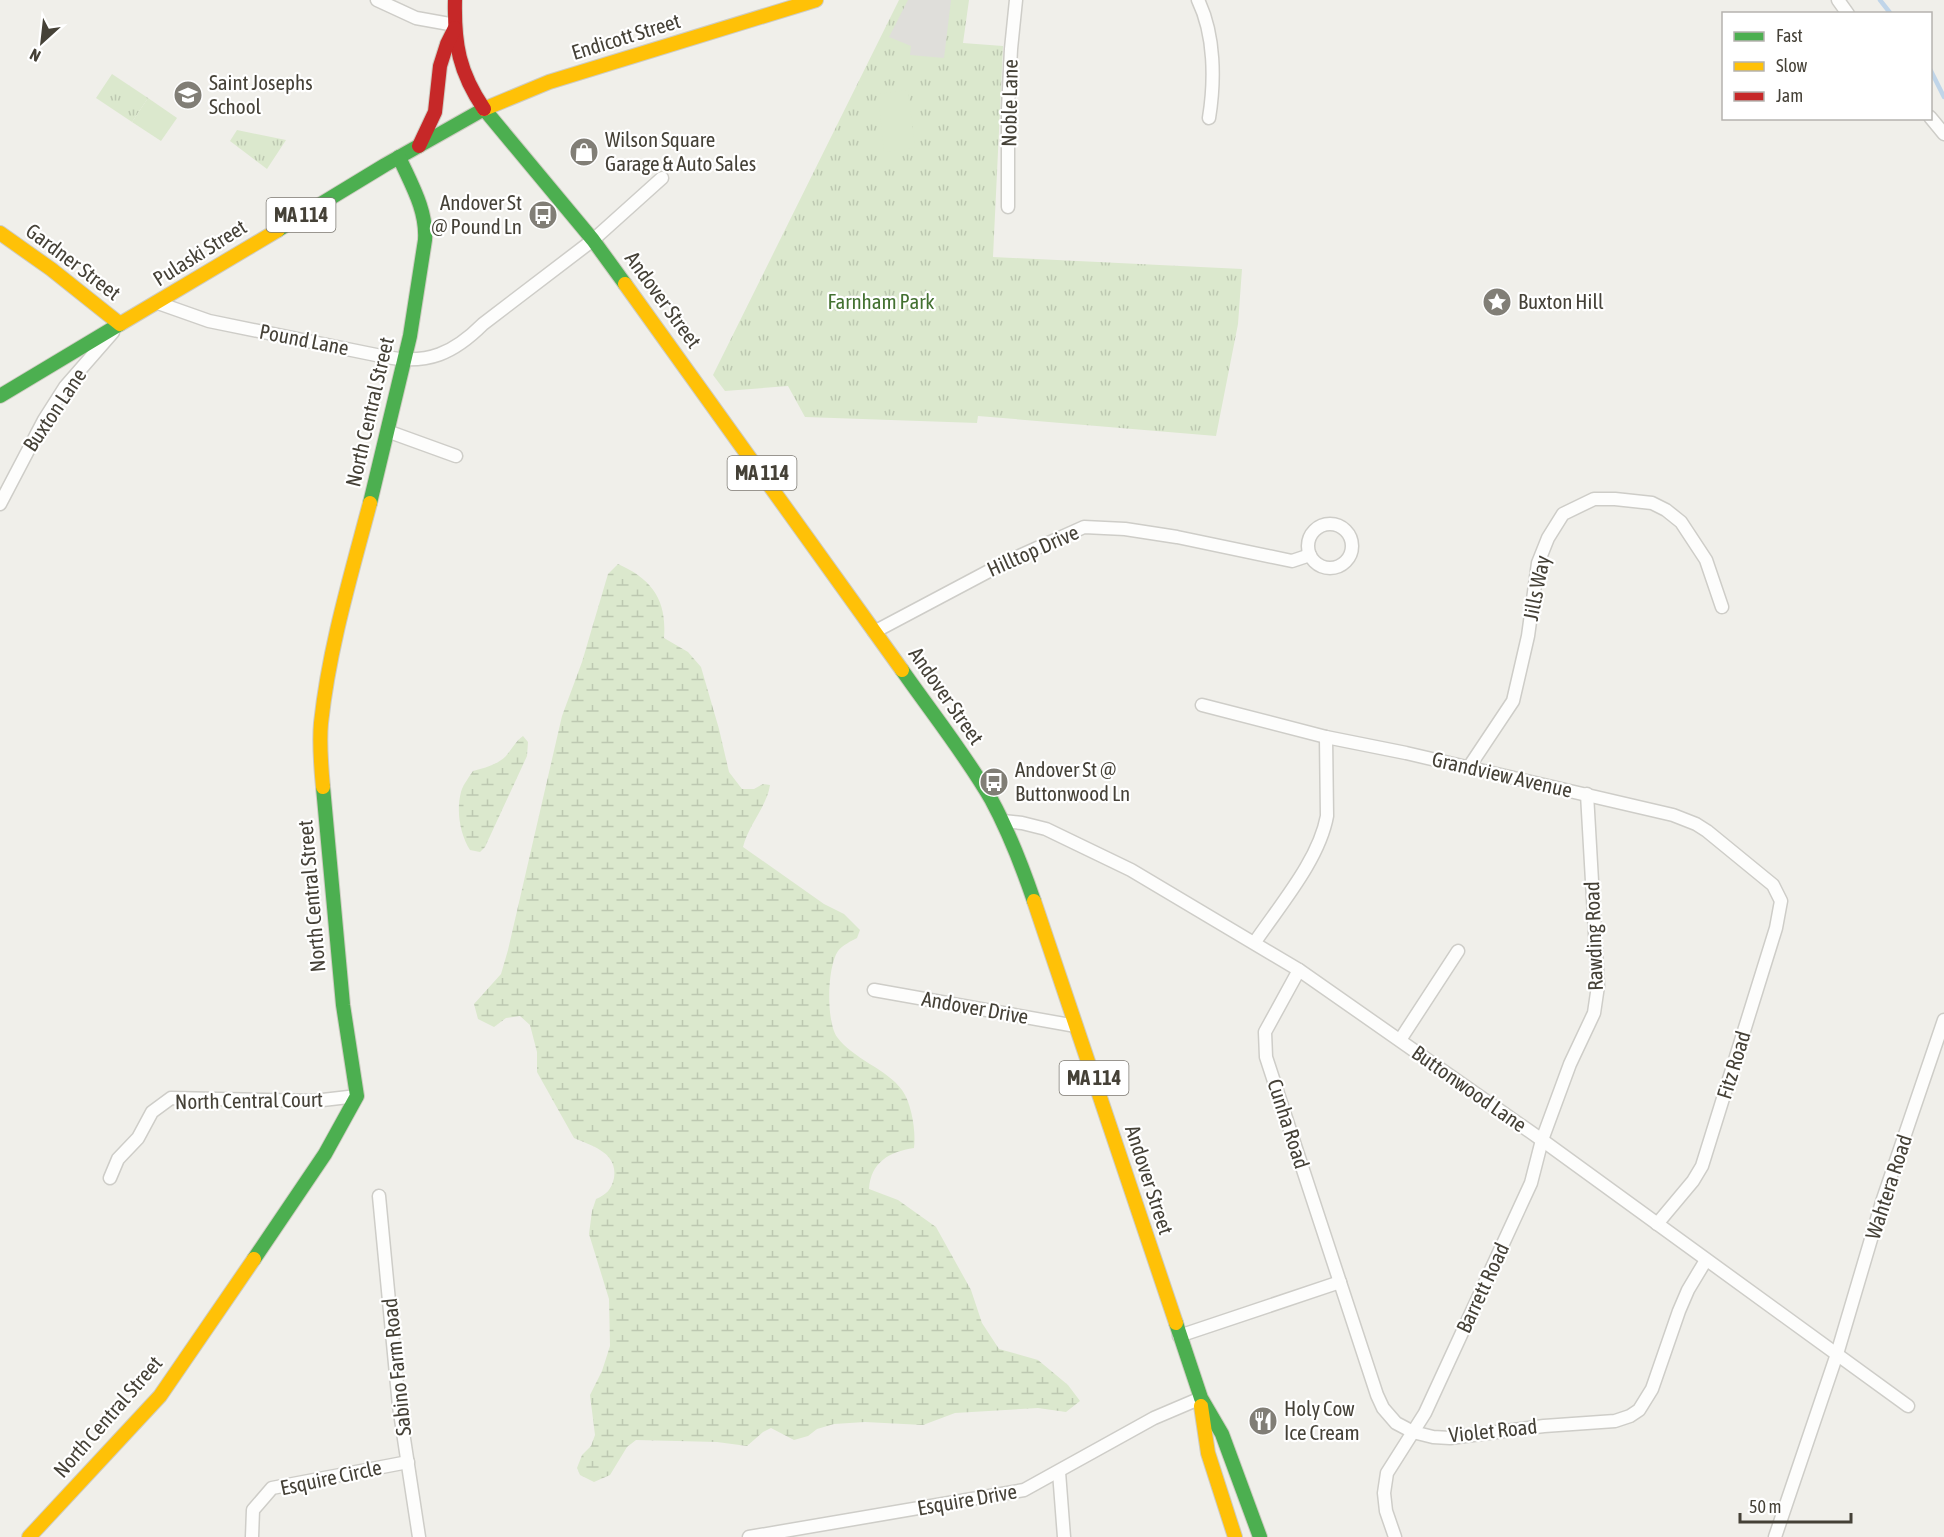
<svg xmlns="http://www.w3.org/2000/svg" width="1944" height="1537" viewBox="0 0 1944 1537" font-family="'Asap Condensed',sans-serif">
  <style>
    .grass { fill: url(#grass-tufts) }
    .wetland { fill: url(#wetland-marsh) }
    .garden { fill: #dbe8cd }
    .parking { fill: #dfdeda }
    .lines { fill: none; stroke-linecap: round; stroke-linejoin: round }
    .stream { stroke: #c0d5e9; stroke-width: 4.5 }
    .street-casing { stroke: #cecdc8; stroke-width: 15 }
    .fast-casing { stroke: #ceccc2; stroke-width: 16 }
    .slow-casing { stroke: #ceccc2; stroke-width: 16 }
    .jam-casing { stroke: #ceccc2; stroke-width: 16 }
    .street { stroke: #fdfdfc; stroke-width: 12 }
    .fast { stroke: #4caf50; stroke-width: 14 }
    .slow { stroke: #ffc107; stroke-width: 14 }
    .jam { stroke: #c62828; stroke-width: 14 }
    .labels { text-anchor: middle; stroke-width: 4.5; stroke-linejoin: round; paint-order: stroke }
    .shield { fill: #fff; stroke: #7d7a73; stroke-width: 1.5 }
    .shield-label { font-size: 20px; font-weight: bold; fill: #454137 }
    .street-label { font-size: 21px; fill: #454137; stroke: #fff }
    .poi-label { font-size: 21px; fill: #454137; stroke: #fff; text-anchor: start }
    .park-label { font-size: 21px; fill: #437131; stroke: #fff }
  </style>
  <defs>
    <pattern id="grass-tufts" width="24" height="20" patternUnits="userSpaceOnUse" patternTransform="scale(1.5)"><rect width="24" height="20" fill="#dbe8cd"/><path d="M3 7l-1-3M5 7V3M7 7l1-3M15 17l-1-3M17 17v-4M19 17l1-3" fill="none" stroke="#bdc8b1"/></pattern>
    <pattern id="wetland-marsh" width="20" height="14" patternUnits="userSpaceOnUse" patternTransform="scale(1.5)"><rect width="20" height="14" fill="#dbe8cd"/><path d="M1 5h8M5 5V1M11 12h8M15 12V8" fill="none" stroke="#bdc8b1"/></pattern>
  </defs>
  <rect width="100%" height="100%" fill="#f0efea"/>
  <!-- grass -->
  <g class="grass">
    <path d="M899,0H969L963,43L1003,46L993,257L1242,269L1238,324L1216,436L978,416L977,423L805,417L788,386L725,391L713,375Z"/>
    <path d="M112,74L148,98L132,122L96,98Z"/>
    <path d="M237,130L286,140L267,169L230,141Z"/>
  </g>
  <!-- wetland -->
  <g class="wetland">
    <path d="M618,564C652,579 667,600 664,638L688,652L701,667L719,729L729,772L742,789H754L763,784L770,785C767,806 749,824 743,847L824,904L844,914L860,930L857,938C851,941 843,945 838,951C827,967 826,1021 837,1037C853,1059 887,1069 902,1090C912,1104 916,1132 914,1148C889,1152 871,1162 869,1189L898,1200L936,1227L971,1290L982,1323L999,1349L1038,1360L1068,1385L1080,1401L1066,1412L1038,1408L955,1413L923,1425L865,1422L834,1424L817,1429L808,1436L794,1440L771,1428L763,1432L747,1446L717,1442L636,1440L627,1447L610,1475L594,1482L580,1475L577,1468L582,1455L591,1446L595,1435L590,1395L602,1371L610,1346L609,1299L589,1234L592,1211L596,1199C607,1194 611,1190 614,1178C618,1153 593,1146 574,1138L537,1072V1052L530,1025L520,1016L506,1018L494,1027L478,1019L474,1004L501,974L508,950L562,716L582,662L608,574Z"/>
    <path d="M523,736L528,742L527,756L485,847L480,852L470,850C460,834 456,811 461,792C463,785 469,777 473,771C484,768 497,765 506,756C512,749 515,742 523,736Z"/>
  </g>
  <!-- garden -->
  <g class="garden">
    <path d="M908,90L915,148L884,152L878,94Z"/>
    <path d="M148,98L177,118L161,141L132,122Z"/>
  </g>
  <!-- parking -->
  <path class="parking" d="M908,0H951L944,58L910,55L911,46L889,37Z"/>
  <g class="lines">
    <!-- stream -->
    <g class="stream">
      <path d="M1880,0L1891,14"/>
      <path d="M1930,69L1944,97"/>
    </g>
    <!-- street casing -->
    <g class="street-casing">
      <g id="street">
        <path d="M377,0L416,18L455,25"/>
        <path d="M1198,0C1215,35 1215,81 1209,118"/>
        <path d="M1838,0L1848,14"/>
        <path d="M1930,117L1944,134"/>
        <path d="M1008,207V109L1011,49L1016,0"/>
        <path d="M158,303L209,321L386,357C428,365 454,353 483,324L593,240L662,178"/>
        <path d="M387,431L456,456"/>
        <path d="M0,504L44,420L65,387L113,332"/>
        <circle cx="1330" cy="546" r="22"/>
        <path d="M874,632L1006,562L1084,527L1125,529L1177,537L1292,561L1310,555"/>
        <path d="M1202,705L1326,737L1406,753L1673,815L1696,824L1707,831L1773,885L1781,901L1776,928L1702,1166L1693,1181L1657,1224"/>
        <path d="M1469,767L1513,701L1528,636L1538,563L1548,538L1563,514L1594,499H1615L1652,503L1666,510L1681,522L1706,560L1722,607"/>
        <path d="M1003,821L1022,823L1046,829L1131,870L1299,970L1542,1140L1908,1406"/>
        <path d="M1255,942C1280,905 1319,860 1327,816L1326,737"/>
        <path d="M1299,970L1265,1032L1266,1057L1377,1395L1383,1408L1396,1423L1413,1432L1433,1437L1450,1438L1544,1426L1615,1421L1630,1416L1639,1410L1652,1389L1679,1311L1688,1290L1706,1260"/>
        <path d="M874,990L1076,1026"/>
        <path d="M1400,1040L1458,951"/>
        <path d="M110,1178L118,1159L138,1138L152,1112L171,1098L314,1101L357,1096"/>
        <path d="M379,1196L399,1406L419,1537"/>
        <path d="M1179,1336L1340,1282"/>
        <path d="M1059,1472L1064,1537"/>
        <path d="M252,1537L253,1510L272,1488L408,1462"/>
        <path d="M749,1537L1024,1490L1154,1418L1201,1398"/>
        <path d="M1395,1537L1386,1511L1384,1493L1387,1473L1425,1413L1531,1183L1542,1140L1570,1064L1594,1013L1598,986L1587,794"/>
        <path d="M1775,1537L1837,1354L1882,1202L1944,1020"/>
      </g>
    </g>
    <!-- fast casing -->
    <g class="fast-casing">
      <g id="fast">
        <path d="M278,230L385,165L484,109L593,240L625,284"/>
        <path d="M0,396L120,324"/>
        <path d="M370,503L410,336L425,240C427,210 411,184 399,157"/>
        <path d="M902,670C932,713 965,754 991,799C1009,832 1022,866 1034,901"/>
        <path d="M254,1259L325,1154L357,1096L343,1005L323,787"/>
        <path d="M1176,1323L1201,1398L1222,1434L1260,1537"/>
      </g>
    </g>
    <!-- slow casing -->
    <g class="slow-casing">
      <g id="slow">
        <path d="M484,109L549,82L816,0"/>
        <path d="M0,233L51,269L120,324L278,230"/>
        <path d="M625,284L902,670"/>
        <path d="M323,787C321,766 319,744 321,723C329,648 351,575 370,503"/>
        <path d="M1034,901L1176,1323"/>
        <path d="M1201,1406L1208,1453L1235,1537"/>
        <path d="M29,1537L160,1396L254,1259"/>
      </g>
    </g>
    <!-- jam casing -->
    <g class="jam-casing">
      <g id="jam">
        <path d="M455,0C454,44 459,72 484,109"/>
        <path d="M419,146L435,112L440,66L447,44L455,28"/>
      </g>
    </g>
    <!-- street -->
    <use href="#street" class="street"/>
    <!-- fast -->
    <use href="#fast" class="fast"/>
    <!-- slow -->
    <use href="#slow" class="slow"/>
    <!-- jam -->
    <use href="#jam" class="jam"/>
  </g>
  <!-- icons -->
  <defs>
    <g id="school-disc" transform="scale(1.5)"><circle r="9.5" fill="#817e76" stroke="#fff"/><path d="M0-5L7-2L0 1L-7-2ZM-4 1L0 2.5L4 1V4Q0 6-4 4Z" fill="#fff"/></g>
    <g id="shop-disc" transform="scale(1.5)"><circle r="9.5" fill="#817e76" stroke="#fff"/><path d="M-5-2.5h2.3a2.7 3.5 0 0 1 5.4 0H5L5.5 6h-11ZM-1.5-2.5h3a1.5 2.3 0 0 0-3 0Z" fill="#fff"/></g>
    <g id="bus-disc" transform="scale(1.5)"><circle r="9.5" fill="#817e76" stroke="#fff"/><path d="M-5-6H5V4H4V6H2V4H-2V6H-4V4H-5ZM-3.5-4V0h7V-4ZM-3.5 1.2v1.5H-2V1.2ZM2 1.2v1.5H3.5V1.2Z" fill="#fff"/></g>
    <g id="sight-disc" transform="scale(1.5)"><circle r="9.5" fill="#817e76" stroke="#fff"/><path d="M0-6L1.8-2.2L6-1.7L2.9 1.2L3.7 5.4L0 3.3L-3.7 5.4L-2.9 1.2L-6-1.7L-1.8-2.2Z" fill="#fff"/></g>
    <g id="restaurant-disc" transform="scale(1.5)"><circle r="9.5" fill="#817e76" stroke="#fff"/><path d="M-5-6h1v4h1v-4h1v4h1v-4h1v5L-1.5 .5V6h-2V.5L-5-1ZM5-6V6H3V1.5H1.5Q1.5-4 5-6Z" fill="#fff"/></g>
  </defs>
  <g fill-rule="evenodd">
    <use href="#school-disc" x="188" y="95"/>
    <use href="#shop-disc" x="584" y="152"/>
    <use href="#bus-disc" x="543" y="215"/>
    <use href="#sight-disc" x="1497" y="302"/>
    <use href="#bus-disc" x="994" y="782"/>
    <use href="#restaurant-disc" x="1263" y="1421"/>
  </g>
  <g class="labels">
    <!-- shield labels -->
    <g class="shield">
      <rect x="266.5" y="198" width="69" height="34" rx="4.5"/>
      <rect x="727.5" y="456" width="69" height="34" rx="4.5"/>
      <rect x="1059.5" y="1061" width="69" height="34" rx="4.5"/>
    </g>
    <g class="shield-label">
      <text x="301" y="222">MA 114</text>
      <text x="762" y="480">MA 114</text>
      <text x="1094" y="1085">MA 114</text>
    </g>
    <!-- street labels -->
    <g class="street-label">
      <text transform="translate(626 37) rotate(-17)" y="7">Endicott Street</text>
      <text transform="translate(1010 103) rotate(-89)" y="7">Noble Lane</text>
      <text transform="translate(200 253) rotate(-32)" y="7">Pulaski Street</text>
      <text transform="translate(73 262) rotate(37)" y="7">Gardner Street</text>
      <text transform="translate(663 300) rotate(54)" y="7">Andover Street</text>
      <text transform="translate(304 340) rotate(11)" y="7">Pound Lane</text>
      <text transform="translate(55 410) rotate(-56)" y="7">Buxton Lane</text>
      <text transform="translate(370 412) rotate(-77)" y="7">North Central Street</text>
      <text transform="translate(1033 551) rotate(-24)" y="7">Hilltop Drive</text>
      <text transform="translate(1537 588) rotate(-79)" y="7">Jills Way</text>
      <text transform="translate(946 696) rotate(55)" y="7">Andover Street</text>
      <text transform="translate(1502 775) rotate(13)" y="7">Grandview Avenue</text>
      <text transform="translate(312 896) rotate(-95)" y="7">North Central Street</text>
      <text transform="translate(1594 936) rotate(-92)" y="7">Rawding Road</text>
      <text transform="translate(975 1008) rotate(10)" y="7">Andover Drive</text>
      <text transform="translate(1734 1065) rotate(-73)" y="7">Fitz Road</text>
      <text transform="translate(1469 1089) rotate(35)" y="7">Buttonwood Lane</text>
      <text transform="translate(249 1101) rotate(-1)" y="7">North Central Court</text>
      <text transform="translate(1288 1124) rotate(72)" y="7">Cunha Road</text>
      <text transform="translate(1149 1180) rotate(72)" y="7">Andover Street</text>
      <text transform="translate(1889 1187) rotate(-72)" y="7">Wahtera Road</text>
      <text transform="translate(1483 1288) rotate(-65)" y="7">Barrett Road</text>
      <text transform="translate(397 1367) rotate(-96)" y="7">Sabino Farm Road</text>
      <text transform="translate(108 1417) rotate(-49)" y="7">North Central Street</text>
      <text transform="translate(1493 1431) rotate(-6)" y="7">Violet Road</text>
      <text transform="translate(331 1478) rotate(-12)" y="7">Esquire Circle</text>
      <text transform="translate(967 1500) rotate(-10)" y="7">Esquire Drive</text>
    </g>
    <!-- poi labels -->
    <g class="poi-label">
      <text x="209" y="90">Saint Josephs<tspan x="209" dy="24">School</tspan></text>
      <text x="605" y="147">Wilson Square<tspan x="605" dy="24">Garage &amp; Auto Sales</tspan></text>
      <text x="522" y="210" text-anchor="end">Andover St<tspan x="522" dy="24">@ Pound Ln</tspan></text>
      <text x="1518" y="309">Buxton Hill</text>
      <text x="1015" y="777">Andover St @<tspan x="1015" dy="24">Buttonwood Ln</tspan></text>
      <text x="1284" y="1416">Holy Cow<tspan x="1284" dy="24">Ice Cream</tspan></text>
    </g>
    <!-- park labels -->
    <g class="park-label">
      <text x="881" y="309">Farnham Park</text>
    </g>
  </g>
  <!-- legend -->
  <rect x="1722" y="12" width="210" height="108" fill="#ffffff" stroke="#b5b3af" stroke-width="1.5"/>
  <rect x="1734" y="32" width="30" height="9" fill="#4caf50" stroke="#b5b3af" stroke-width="1.5"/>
  <text x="1776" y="42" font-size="18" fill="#454137">Fast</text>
  <rect x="1734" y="62" width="30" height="9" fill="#ffc107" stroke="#b5b3af" stroke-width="1.5"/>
  <text x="1776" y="72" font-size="18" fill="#454137">Slow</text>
  <rect x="1734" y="92" width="30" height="9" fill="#c62828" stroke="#b5b3af" stroke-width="1.5"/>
  <text x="1776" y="102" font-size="18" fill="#454137">Jam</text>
  <!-- north arrow -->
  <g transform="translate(42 42) rotate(207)" stroke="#ffffff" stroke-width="4.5" paint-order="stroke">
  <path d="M0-4.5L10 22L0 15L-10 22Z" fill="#454137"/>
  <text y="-9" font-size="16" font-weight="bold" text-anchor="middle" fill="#454137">N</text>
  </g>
  <!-- scale -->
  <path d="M1740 1513v9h111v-9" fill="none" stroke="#454137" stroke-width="3"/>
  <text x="1749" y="1513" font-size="18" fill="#454137" stroke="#ffffff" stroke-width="4.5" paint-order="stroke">50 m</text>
</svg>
